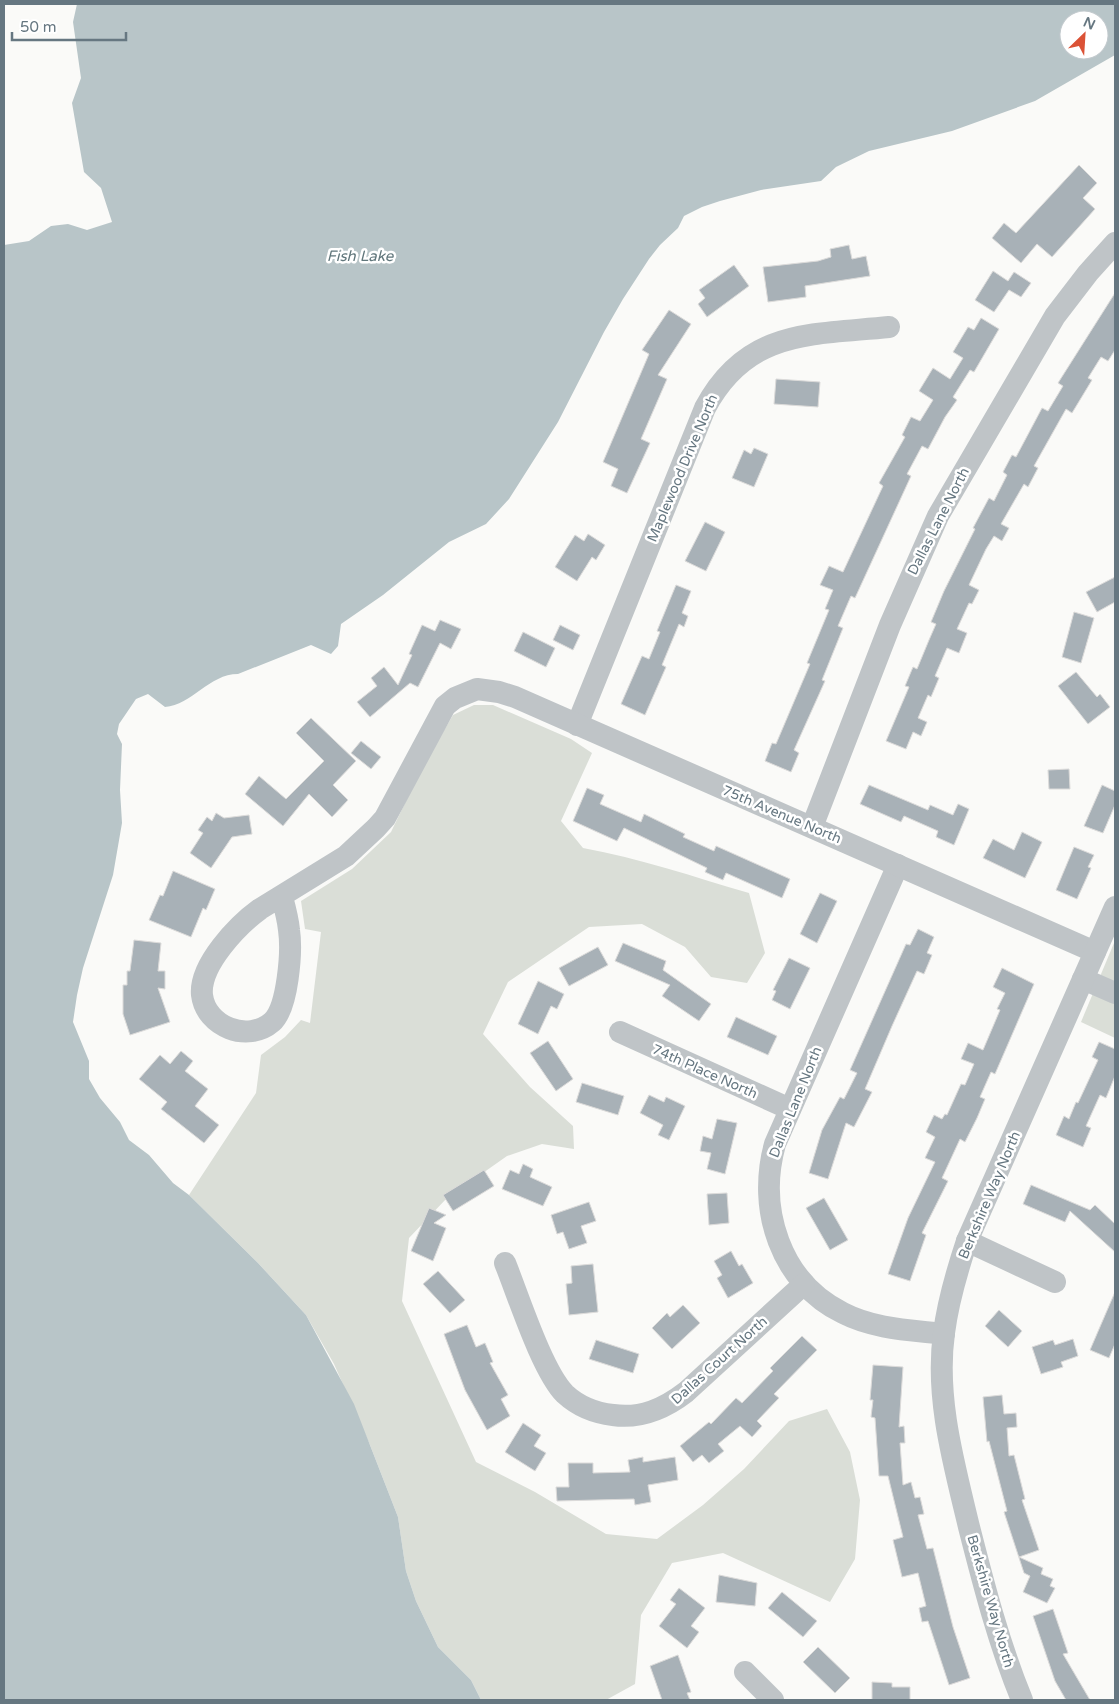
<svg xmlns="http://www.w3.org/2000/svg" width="1119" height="1704" viewBox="0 0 1119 1704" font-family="'Varela Round',sans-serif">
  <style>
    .green { fill: #daded7 }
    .water { fill: #b8c5c8; fill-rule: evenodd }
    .building { fill: #a8b1b7; stroke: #dcdbda }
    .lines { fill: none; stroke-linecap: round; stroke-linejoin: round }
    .minor { stroke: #bfc4c7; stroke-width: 22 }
    .labels { text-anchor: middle; stroke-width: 5; stroke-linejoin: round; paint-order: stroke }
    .street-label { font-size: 14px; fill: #667781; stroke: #fff }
    .water-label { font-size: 15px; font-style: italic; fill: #60767b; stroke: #fff }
  </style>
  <rect width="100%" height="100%" fill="#fafaf8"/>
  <!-- green -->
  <g class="green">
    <path d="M474,705H493L571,739L592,753L561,821L583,848C639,858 694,877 749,893L765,953L747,983L711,977L685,947L642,924L589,927L508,982L483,1034L530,1087L573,1126L574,1149L542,1144L507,1156L446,1199L409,1238L402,1301L476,1462L535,1492L606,1534L657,1539L703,1505L744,1469L789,1421L827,1409L850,1452L860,1500L855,1559L830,1602L723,1553L672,1563L641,1615L635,1684L606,1700H481L471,1680L438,1647L416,1601L406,1571L398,1517L370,1445L334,1364L306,1315L258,1263L189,1195L256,1093L261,1055L285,1037L301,1020L310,1023L321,932L305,929L301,901L352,869L391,832L423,766L453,715Z"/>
    <path d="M1114,943L1115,944V1038L1081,1022Z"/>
  </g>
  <!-- water -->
  <path class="water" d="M77,4H1115V55L1035,101L952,131L869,151L836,167L821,181L761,190L720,201L702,207L684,216L678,228L660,245L649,259L623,299L604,332L558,422L509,499L486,524L449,542L383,595L341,624L338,646L331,654L311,645L238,674C209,674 192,705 165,707L148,694L136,699L119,724L117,734L122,744L120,790L122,823L113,875L83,968L77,995L73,1022L89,1061V1079L100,1098L120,1122L129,1140L149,1155L173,1183L189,1195L258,1263L306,1315L354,1404L398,1517L406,1571L416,1601L438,1647L471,1680L481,1700H4V245L29,241L51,226L68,224L87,230L112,222L101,188L84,172L72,103L81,78L73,22ZM1069,20H1099V50H1069Z"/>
  <!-- building -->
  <g class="building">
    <path d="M1079,165L1097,183L1083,198L1095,209L1052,257L1037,244L1021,263L992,238L1004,223L1016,233Z"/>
    <path d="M849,245L852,259L866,256L870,276L805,286L806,297L768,302L763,267L818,261L831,257L830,249Z"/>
    <path d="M734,265L749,286L707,317L698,304L705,298L699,290Z"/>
    <path d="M993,271L1008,281L1014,272L1031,283L1021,297L1009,290L994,312L975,300Z"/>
    <path d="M1115,293V350L1108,361L1101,357L1088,378L1092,380L1072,413L1066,409L1034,466L1038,468L1028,487L1024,484L1001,524L1009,528L1002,541L994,536L986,549L969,585L979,590L972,604L969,603L957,629L967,633L959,653L947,648L935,676L939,678L931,697L928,695L918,718L927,722L921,736L913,732L906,749L886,741L909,687L905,686L913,667L917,669L929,640L936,624L931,622L944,591L975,529L973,528L989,498L994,501L1007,475L1003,472L1012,455L1016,457L1042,408L1048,411L1063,386L1058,383Z"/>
    <path d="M669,310L691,324L658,375L667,379L641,439L650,443L627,493L611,486L618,469L603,462L649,354L642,350Z"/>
    <path d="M981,318L999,329L974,372L970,370L953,397L957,400L945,417L928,449L922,446L907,474L911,476L855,598L851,596L838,626L843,628L822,680L825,681L794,750L799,753L791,772L765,761L772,743L776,744L810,664L807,663L829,610L825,609L833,590L820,585L829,566L843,572L883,486L879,483L905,437L902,435L911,417L920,421L933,400L919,391L933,368L950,379L963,358L953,352L968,327L974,330Z"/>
    <path d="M776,379L820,382L818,407L774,404Z"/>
    <path d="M754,448L768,454L754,487L732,478L744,450L751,454Z"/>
    <path d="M705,522L725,532L706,571L685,561Z"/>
    <path d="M588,534L605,545L596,560L592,557L577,581L555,567L575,535L584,541Z"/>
    <path d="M1115,577V602L1097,612L1086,592Z"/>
    <path d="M676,585L691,591L682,613L688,616L684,627L679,624L662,665L666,667L645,715L621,704L642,656L649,659L660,632L657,631Z"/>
    <path d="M1074,612L1094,618L1081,663L1062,657Z"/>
    <path d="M440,620L461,629L451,649L440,643L418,687L410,683L370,717L357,702L377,686L371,678L384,667L398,685L412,655L409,654L422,625L435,631Z"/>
    <path d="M560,625L580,635L573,650L553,640Z"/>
    <path d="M523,632L555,648L546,667L514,651Z"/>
    <path d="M1076,672L1097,697L1100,694L1110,707L1088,724L1058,686Z"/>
    <path d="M311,718L356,761L333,785L348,800L332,817L309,794L283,826L245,794L259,776L286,799L324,761L296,733Z"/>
    <path d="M361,741L381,757L371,769L351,753Z"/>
    <path d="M1069,769L1070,789H1049L1048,770Z"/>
    <path d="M869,785L928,810L930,805L953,815L958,804L969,809L954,845L936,837L938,831L904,816L901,822L860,804Z"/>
    <path d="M1102,785L1115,791V805L1103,833L1084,826Z"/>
    <path d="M587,788L604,795L600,804L641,822L644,814L685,834L683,837L714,851L716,846L790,879L782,898L726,873L723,880L705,872L707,868L624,828L617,841L573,821Z"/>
    <path d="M216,813L224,818L249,815L252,834L232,837L211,868L190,853L203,833L198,830L207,817L212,821Z"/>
    <path d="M1022,832L1042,842L1025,878L983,858L993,839L1014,850Z"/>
    <path d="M1074,847L1094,855L1088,867L1091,868L1077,899L1056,890Z"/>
    <path d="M173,871L215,889L206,910L203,908L191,937L149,920L160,895L163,896Z"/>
    <path d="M820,893L837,901L817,943L800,934Z"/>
    <path d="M918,929L934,937L927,953L932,955L924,974L917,971L892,1026L865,1089L872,1092L854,1127L846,1123L828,1179L809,1173L822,1130L840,1097L844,1099L857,1073L850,1070L906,944L910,945Z"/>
    <path d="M134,940L161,943L158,971H165V989L158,988L170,1022L130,1035L123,1014V985H127V971H130Z"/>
    <path d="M623,943L666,961L663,970L711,1004L699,1021L662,996L670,985L615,961Z"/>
    <path d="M598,947L608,965L569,986L559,968Z"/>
    <path d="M789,958L810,968L790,1009L772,1000L776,991L773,990Z"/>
    <path d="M1002,968L1034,984L995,1074L991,1072L980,1097L985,1099L977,1118L965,1142L960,1139L942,1178L948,1181L922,1233L926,1235L910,1281L888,1274L908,1218L935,1162L925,1158L935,1137L926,1132L934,1115L942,1119L945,1114L947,1115L961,1084L965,1085L974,1064L961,1059L968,1043L983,1050L1000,1010L997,1009L1005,993L993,987Z"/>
    <path d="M538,981L564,994L557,1009L551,1006L538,1034L518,1024Z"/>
    <path d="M736,1017L777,1036L768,1055L727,1037Z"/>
    <path d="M548,1041L573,1079L556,1091L530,1053Z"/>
    <path d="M1099,1042L1115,1049V1076L1106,1098L1100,1095L1086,1126L1091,1128L1083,1147L1056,1135L1064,1116L1069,1119L1076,1102L1078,1103L1098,1060L1092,1057Z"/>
    <path d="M181,1051L193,1061L185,1071L208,1089L195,1106L219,1125L204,1143L161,1109L167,1102L139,1079L160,1055L170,1064Z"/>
    <path d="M582,1083L624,1096L618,1115L576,1102Z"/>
    <path d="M649,1095L664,1102L666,1097L685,1106L669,1140L658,1135L663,1125L640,1113Z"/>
    <path d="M717,1119L737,1123L725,1174L707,1169L711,1153L700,1151L703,1136L712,1139Z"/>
    <path d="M523,1164L533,1169L530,1177L552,1187L543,1206L502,1189L510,1170L519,1174Z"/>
    <path d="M484,1170L494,1186L453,1211L443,1195Z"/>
    <path d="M1031,1185L1090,1210L1095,1205L1115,1224V1252L1070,1211L1065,1222L1023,1204Z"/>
    <path d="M727,1193L729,1223L709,1225L707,1194Z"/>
    <path d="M824,1198L848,1240L830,1250L806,1208Z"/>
    <path d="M589,1202L596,1221L581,1226L587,1243L569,1249L563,1232L557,1234L551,1215Z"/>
    <path d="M429,1208L446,1215L434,1223L446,1228L433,1261L411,1251Z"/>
    <path d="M731,1251L739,1266L742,1264L753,1283L728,1298L717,1278L722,1275L714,1261Z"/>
    <path d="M593,1264L598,1312L569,1315L566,1284L572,1283L571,1266Z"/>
    <path d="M438,1271L465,1300L450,1313L423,1284Z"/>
    <path d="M1115,1292V1344L1109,1358L1090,1350Z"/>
    <path d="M683,1305L700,1323L672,1349L652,1328L667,1313L670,1317Z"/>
    <path d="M999,1310L1022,1331L1008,1347L985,1326Z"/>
    <path d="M467,1325L476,1347L485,1343L493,1362L490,1363L508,1395L501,1399L510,1416L487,1430L465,1390L444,1334Z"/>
    <path d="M802,1336L817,1350L774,1394L779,1398L757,1421L762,1426L752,1437L740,1426L718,1444L724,1451L709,1463L702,1455L693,1462L680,1446L709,1422L711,1424L736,1398L742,1403L773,1371L770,1368Z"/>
    <path d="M1073,1339L1078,1356L1061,1362L1063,1367L1041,1374L1032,1347L1053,1340L1055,1345Z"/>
    <path d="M596,1340L639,1354L633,1373L589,1359Z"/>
    <path d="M873,1365L903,1367L899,1427L904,1426L905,1443H900L903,1485L911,1482L915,1498L920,1497L924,1514L918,1515L927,1549L933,1548L953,1627L970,1678L949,1685L928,1621L922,1622L919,1608L926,1606L918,1573L902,1577L893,1540L903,1537L888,1476H879L875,1418L871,1417L873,1400H870Z"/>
    <path d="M1002,1395L1004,1414L1016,1413L1017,1427L1007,1428L1009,1456L1014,1455L1025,1499L1022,1500L1039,1550L1019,1557L1043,1568L1041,1574L1053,1579L1050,1586L1055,1588L1047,1603L1023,1592L1030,1576L1024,1573L1004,1512L1007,1511L989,1441L987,1442L983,1397Z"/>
    <path d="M523,1423L541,1435L534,1446L546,1453L535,1471L505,1452Z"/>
    <path d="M643,1457V1462L675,1457L678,1480L648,1485L651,1502L635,1505L634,1499L557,1501L556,1487H569L568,1463H593V1473L630,1472L628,1460Z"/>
    <path d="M719,1575L757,1583L755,1606L716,1602Z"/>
    <path d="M679,1588L705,1608L691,1626L699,1632L687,1648L659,1626L676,1604L670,1600Z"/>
    <path d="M782,1592L817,1621L803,1637L768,1608Z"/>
    <path d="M1053,1609L1068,1653L1063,1654L1090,1700H1066L1055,1681L1033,1616Z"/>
    <path d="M818,1647L850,1678L835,1693L803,1662Z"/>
    <path d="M678,1655L691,1692L687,1693L690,1700H662L650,1666Z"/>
    <path d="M872,1682L892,1683V1687H910V1700H872Z"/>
  </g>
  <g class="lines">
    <!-- minor -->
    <g class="minor">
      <path d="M577,725L705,408C747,329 811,335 889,327"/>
      <path d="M812,827L890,625L938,516L1055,316L1088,273L1115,243"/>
      <path d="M898,865L775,1144C757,1209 780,1282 843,1313C874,1329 910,1330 944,1334"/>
      <path d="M282,897C285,908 288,919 289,930C292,951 288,1008 272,1022C248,1043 206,1027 202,995C199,965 238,925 260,909L346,856L376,828L385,818L445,706L455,698L477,689L499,692L515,697L1095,952"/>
      <path d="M1083,979L1115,993"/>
      <path d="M620,1032L790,1109"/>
      <path d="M967,1241L1055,1282"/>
      <path d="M505,1263C518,1295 542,1371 565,1394C578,1406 595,1413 613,1415C641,1419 664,1409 686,1392L804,1284"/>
      <path d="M745,1672L773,1700"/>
      <path d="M1022,1700C999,1644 984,1586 969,1527C954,1464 935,1398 944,1333C948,1301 957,1271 967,1241L1115,907"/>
    </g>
  </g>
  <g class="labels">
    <!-- street labels -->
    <g class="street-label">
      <text transform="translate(682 468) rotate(-67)" y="5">Maplewood Drive North</text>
      <text transform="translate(938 521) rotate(-63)" y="5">Dallas Lane North</text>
      <text transform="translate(782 814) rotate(23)" y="5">75th Avenue North</text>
      <text transform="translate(705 1071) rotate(24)" y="5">74th Place North</text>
      <text transform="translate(795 1102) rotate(-68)" y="5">Dallas Lane North</text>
      <text transform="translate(989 1195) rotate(-67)" y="5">Berkshire Way North</text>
      <text transform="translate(719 1360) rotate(-42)" y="5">Dallas Court North</text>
      <text transform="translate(991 1601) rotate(74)" y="5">Berkshire Way North</text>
    </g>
    <!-- water labels -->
    <g class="water-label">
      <text x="360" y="261">Fish Lake</text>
    </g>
  </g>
  <!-- border -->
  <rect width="1119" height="1704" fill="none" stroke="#667781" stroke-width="10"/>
  <!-- north arrow -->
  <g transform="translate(1084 35) rotate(25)"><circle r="24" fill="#ffffff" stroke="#c2c9cd"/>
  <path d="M0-4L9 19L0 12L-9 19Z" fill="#db5236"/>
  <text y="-8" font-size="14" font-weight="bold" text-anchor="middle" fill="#667781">N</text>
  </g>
  <!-- scale -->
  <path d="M12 32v8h114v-8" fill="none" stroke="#667781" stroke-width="2.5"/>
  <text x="20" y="32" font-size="15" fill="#667781" stroke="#ffffff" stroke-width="4" paint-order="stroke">50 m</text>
</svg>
